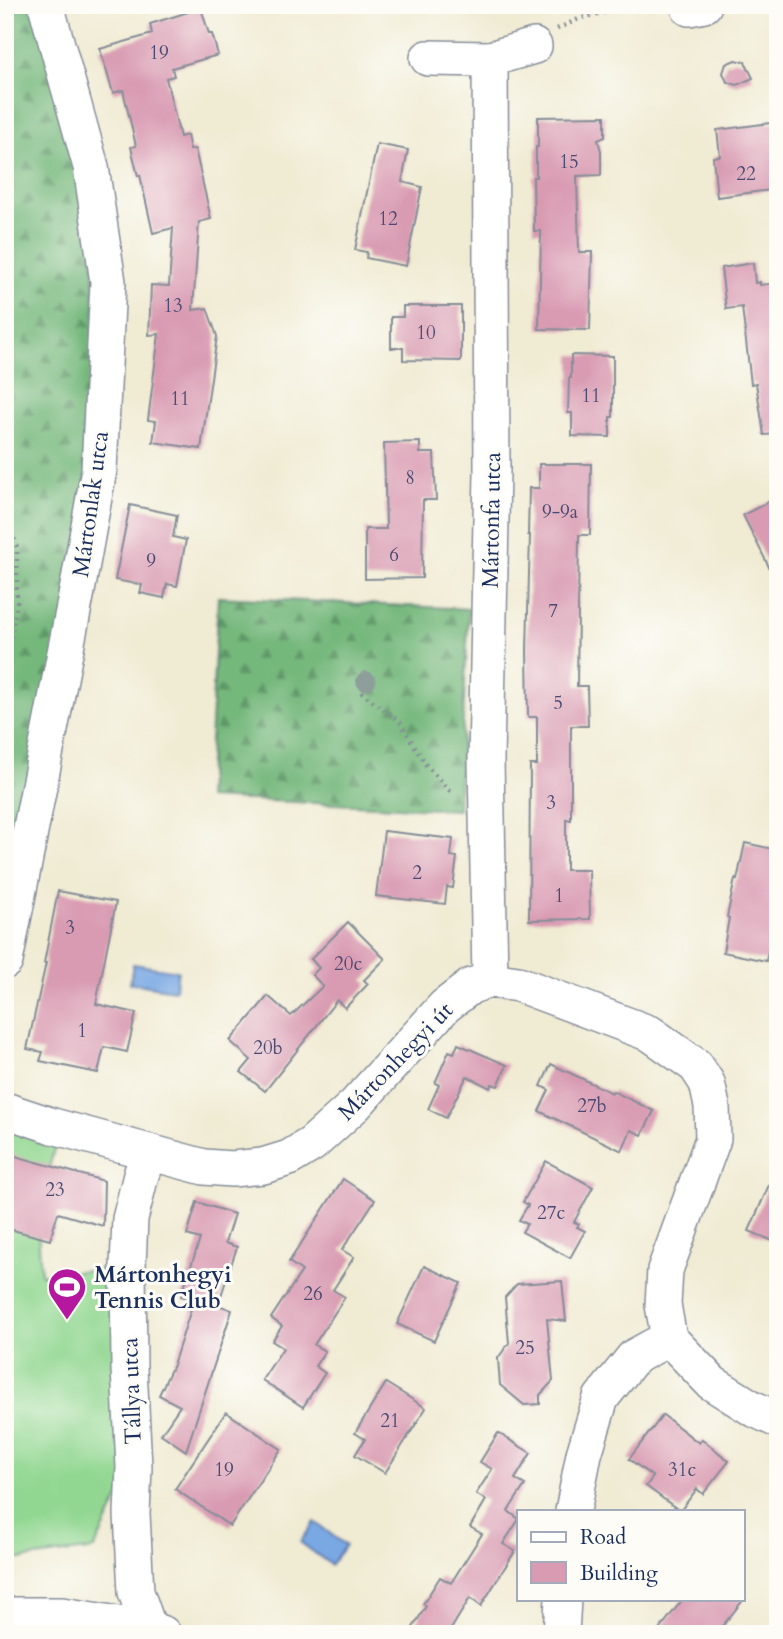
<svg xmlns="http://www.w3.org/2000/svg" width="783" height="1639" viewBox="0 0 783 1639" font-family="Cardo,serif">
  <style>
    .forest { fill: url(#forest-firs); stroke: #48746c; stroke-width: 2 }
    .pitch { fill: #91d791; stroke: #568378; stroke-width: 2 }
    .water { fill: #7aa8e3; stroke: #4a6ca0; stroke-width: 2 }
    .building { fill: #d99bb2 }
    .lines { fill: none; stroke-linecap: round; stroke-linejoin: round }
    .minor-casing { stroke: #868d98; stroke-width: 38 }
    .path { stroke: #868d98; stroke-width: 4.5; stroke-dasharray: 2 5; stroke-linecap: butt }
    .minor { stroke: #fff; stroke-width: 35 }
    .tree { fill: #8e9f9b }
    .labels { text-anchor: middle; stroke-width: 6; stroke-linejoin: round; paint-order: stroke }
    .number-label { font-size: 19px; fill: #4a4a73 }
    .street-label { font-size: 23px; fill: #1b2f5e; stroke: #fdfcf7 }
    .poi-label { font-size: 23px; font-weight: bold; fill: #1b2f5e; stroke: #fdfcf7; text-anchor: start }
  </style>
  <defs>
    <pattern id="forest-firs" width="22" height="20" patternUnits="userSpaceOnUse" patternTransform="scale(1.75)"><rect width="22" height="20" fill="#74b87b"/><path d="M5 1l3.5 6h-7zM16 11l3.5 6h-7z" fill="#5e9668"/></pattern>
  </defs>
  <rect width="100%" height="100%" fill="#fdfcf7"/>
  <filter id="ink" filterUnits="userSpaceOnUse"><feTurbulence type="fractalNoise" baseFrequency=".0143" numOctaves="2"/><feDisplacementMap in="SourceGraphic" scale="14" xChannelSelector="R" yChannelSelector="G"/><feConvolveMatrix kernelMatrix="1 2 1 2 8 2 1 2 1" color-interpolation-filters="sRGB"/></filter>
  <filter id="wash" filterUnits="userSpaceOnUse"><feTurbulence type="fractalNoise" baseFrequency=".00686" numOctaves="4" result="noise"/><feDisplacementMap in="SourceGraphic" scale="28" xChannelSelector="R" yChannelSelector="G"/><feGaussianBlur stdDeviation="1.57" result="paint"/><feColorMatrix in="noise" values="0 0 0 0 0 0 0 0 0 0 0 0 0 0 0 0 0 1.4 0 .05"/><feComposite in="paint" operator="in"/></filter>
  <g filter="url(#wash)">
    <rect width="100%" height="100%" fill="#f0ebd3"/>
    <!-- forest -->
    <g class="forest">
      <path d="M5,5H46L91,167L99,470L5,961Z"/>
      <path d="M218,597L469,609L458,810L207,798Z"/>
    </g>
    <!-- pitch -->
    <path class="pitch" d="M5,1123L57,1138L37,1213L41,1275L128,1266L134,1467L94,1549L5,1561Z"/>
    <!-- water -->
    <g class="water">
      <path d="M133,964L178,971L175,990L130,983Z"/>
      <path d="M315,1522L345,1545L331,1565L300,1542Z"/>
    </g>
    <g id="blocks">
      <!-- building -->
      <g class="building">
        <path d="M201,8L209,34H212L218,55L172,68L174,76L166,78L180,137L187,135L190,150L195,149L211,219L199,222L193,310L207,308L217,336L201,449L153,442L156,421L148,420L159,334L149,335L151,285L169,286L173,228L153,233L140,175L138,176L131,147L136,146L123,90L113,93L100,49L152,34L150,24Z"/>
        <path d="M735,60L745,62L753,78L737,85L727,82L723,73L726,64Z"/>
        <path d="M605,116V137L598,140L601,151V175L577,176L579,252H592L590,330L539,329L541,231H534L533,177H536V147H538V117Z"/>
        <path d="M778,122V189L717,197L713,157L720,156L717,130Z"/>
        <path d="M377,144L408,150L402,182L422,187L406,266L366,258L367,252L355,250Z"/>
        <path d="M753,263L755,283L760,282V285L778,283V434L764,435L756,383L751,384L742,307L726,309L721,268Z"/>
        <path d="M403,306H461V361L403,360V348H391V317H403Z"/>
        <path d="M571,355L613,356V417H610V437L572,436V413H568L569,378H571Z"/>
        <path d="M420,442V453H434L436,500H423L422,578L365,579V529H386L384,443Z"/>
        <path d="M539,464H591L590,535H579L577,686H587L588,726H571V820L566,819V870H589L590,919L529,920L530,765H537V717H528L527,650L530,535H528L529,488H539Z"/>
        <path d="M778,497V585L743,515Z"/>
        <path d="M130,505L177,515L173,537L186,540L177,586L167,584L164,598L140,593L142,585L115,580Z"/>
        <path d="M384,831L453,839L451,856L457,857L453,888L447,887L445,904L376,896Z"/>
        <path d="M745,843L778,850V902L766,961L723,952L729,918L727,917L735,879L737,880Z"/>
        <path d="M58,891L116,902L96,1004L136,1013L127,1052L104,1047L98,1073L40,1061L43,1052L27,1049L46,963H44Z"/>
        <path d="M348,922L385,959L364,980L368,984L345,1008L337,1000L265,1091L241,1072L251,1060L230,1041L268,996L291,1016L323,986L312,975L319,968L311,959Z"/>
        <path d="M458,1044L507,1065L498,1086L492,1084L490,1088L467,1076L446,1118L428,1109L439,1085L435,1083L449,1051L454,1053Z"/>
        <path d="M551,1064L612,1093L613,1091L654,1111L642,1135L631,1130L622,1151L539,1111L549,1090L541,1086Z"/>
        <path d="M5,1153L104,1181L103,1226L58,1213L50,1240L5,1228V1221L11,1200L5,1198Z"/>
        <path d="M546,1161L593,1187L574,1222L579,1224L577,1227L585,1231L570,1258L522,1232L527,1224L519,1220L528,1205L523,1202Z"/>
        <path d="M778,1164V1243L749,1231Z"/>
        <path d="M343,1179L375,1200L342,1250L354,1257L333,1290L345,1297L314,1345L325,1351L315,1366L325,1373L303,1407L262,1380L283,1348L272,1341L282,1326L271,1318L302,1271L289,1262Z"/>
        <path d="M197,1202L234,1214L225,1243L237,1247L218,1305L232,1310L186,1451L161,1434L180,1406L159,1395L173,1365L194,1300L181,1296L200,1239L187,1235Z"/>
        <path d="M424,1266L461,1283L434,1341L397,1324Z"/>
        <path d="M562,1281L566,1321L547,1319L553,1381L540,1395V1404L524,1405L500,1385L498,1358L509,1343L505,1297L517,1284Z"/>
        <path d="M386,1383L426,1408L385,1473L355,1455L365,1439L355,1433Z"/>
        <path d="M226,1412L281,1449L230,1526L175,1489Z"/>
        <path d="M663,1415L699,1443L702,1439L729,1461L703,1494L697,1489L680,1511L646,1486L653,1477L629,1459Z"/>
        <path d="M498,1433L531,1453L515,1479L525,1485L508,1511L519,1519L503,1544L515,1551L481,1606L470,1598L448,1634H409L426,1606L423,1604L440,1577L451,1583L482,1534L470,1527L486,1500L476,1494L492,1469L480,1462Z"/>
        <path d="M683,1599H744L716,1634H656Z"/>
      </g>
    </g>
  </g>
  <g filter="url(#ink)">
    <use href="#blocks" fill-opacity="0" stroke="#868d98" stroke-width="2"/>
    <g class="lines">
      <!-- minor casing -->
      <g class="minor-casing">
        <g id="minor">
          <path d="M689,8L704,5"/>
          <path d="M428,58L490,59L492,472L486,760L490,980"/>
          <path d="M490,59L534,46"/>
          <path d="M5,961L78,586L99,470L108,282L91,167L46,5"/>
          <path d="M5,1110L53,1126L204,1167L232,1169L263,1166L289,1158L312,1144L355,1105L445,1006L471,986L490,980L518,984L651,1034L696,1066L707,1083L712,1106L713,1139L665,1270L663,1305L669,1338L712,1383L752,1408L778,1420"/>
          <path d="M149,1152L141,1175L130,1219L128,1266L129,1368L134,1467L132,1514L136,1592L149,1629"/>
          <path d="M573,1511L584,1454L601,1398L634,1357L669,1338"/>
          <path d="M5,1615H62L149,1629L163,1634"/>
          <path d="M561,1634L563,1599"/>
        </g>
      </g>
      <!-- path -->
      <g class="path">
        <path d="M557,29L581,18L638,5"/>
        <path d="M5,512L17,547V605L5,667"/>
        <path d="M361,692L400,722L426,765L449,790L454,792"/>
      </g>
      <!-- minor -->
      <use href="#minor" class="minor"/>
    </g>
    <!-- trees -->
    <circle class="tree" cx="366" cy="681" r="10"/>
  </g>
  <!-- icons -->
  <defs>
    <g id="stadium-pin" transform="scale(2.0125)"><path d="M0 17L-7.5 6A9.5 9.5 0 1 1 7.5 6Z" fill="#b5179e" stroke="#fdfcf7"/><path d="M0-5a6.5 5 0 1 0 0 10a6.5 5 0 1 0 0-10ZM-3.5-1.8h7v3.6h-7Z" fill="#fff"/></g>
  </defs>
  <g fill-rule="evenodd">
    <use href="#stadium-pin" x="67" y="1287"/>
  </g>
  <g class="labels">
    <!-- number labels -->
    <g class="number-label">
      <text x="159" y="59">19</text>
      <text x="569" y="168">15</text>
      <text x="746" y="180">22</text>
      <text x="388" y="225">12</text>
      <text x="173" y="312">13</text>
      <text x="426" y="339">10</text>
      <text x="591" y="402">11</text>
      <text x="180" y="405">11</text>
      <text x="410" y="484">8</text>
      <text x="560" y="518">9-9a</text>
      <text x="394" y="561">6</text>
      <text x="151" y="567">9</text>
      <text x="553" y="617">7</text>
      <text x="558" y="709">5</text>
      <text x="551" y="809">3</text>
      <text x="417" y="879">2</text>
      <text x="559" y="902">1</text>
      <text x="70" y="934">3</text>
      <text x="348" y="970">20c</text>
      <text x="82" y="1037">1</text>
      <text x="268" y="1054">20b</text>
      <text x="592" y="1112">27b</text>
      <text x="55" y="1196">23</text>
      <text x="551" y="1219">27c</text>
      <text x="313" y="1300">26</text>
      <text x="525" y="1354">25</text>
      <text x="390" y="1427">21</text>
      <text x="224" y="1476">19</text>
      <text x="682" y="1476">31c</text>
    </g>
    <!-- street labels -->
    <g class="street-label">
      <text transform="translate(90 504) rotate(-82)" y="8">Mártonlak utca</text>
      <text transform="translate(491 520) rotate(-89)" y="8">Mártonfa utca</text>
      <text transform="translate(395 1061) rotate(-46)" y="8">Mártonhegyi út</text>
      <text transform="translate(131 1391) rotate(-92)" y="8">Tállya utca</text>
    </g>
    <!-- poi labels -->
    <g class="poi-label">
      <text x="94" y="1282">Mártonhegyi<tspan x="94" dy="26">Tennis Club</tspan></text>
    </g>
  </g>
  <!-- margin -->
  <rect width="783" height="1639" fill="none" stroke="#fdfcf7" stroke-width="28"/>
  <!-- legend -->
  <rect x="517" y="1510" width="228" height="91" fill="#fdfcf7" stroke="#a3aaba" stroke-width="2"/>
  <rect x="531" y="1532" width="35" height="10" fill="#ffffff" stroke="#a3aaba" stroke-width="2"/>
  <text x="580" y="1544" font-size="21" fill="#1b2f5e">Road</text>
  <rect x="531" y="1562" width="35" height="21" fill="#d99bb2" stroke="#a3aaba" stroke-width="2"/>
  <text x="580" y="1580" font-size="21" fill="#1b2f5e">Building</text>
</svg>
